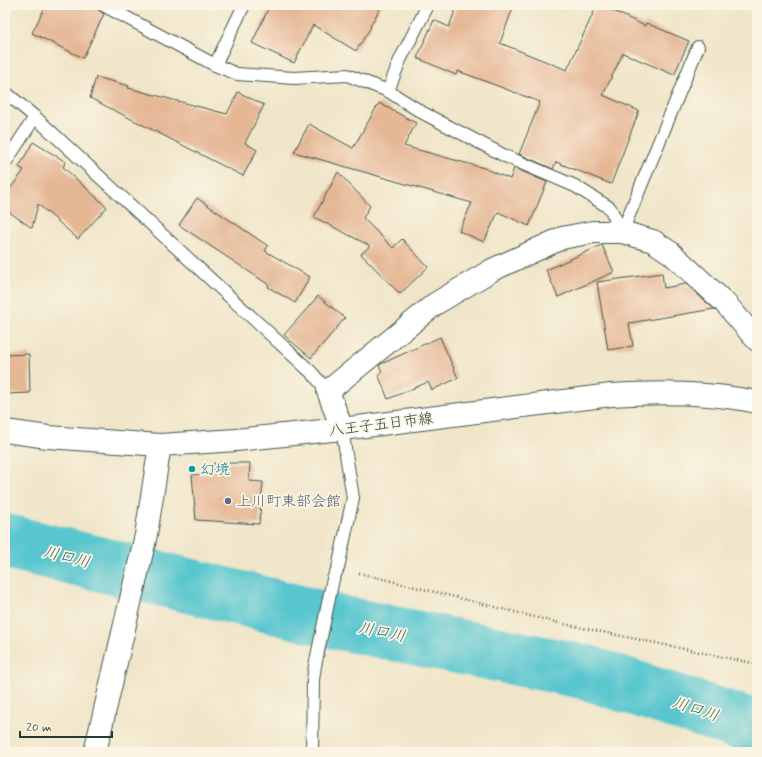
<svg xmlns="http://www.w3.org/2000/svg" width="762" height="757" viewBox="0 0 762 757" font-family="Mynerve,'Klee One',sans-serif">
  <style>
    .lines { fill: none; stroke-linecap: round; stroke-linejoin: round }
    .river { stroke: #59c6cf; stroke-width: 55 }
    .building { fill: #e5b795 }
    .service-casing { stroke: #3e564a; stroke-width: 14 }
    .minor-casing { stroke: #3e564a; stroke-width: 24 }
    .tertiary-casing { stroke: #3e564a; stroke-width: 24 }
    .primary-casing { stroke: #3e564a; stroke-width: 24 }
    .path { stroke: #3e564a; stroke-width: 2.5; stroke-dasharray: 1 3; stroke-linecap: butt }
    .service { stroke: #fff; stroke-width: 12 }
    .minor { stroke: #fff; stroke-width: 22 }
    .tertiary { stroke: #fff; stroke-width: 22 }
    .primary { stroke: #fff; stroke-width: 22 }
    .culture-dot { fill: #0f9aa8; stroke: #fcf5e5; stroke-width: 1.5 }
    .service-dot { fill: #5c6f8a; stroke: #fcf5e5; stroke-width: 1.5 }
    .labels { text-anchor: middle; stroke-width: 3.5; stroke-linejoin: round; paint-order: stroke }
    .street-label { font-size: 15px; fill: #1f3d34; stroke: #fcf5e5 }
    .culture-label { font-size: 15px; fill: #0d838f; stroke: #fcf5e5; text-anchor: start }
    .service-label { font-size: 15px; fill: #4e5e75; stroke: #fcf5e5; text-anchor: start }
    .water-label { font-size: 16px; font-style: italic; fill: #2e5f5b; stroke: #fcf5e5 }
  </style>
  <rect width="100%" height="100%" fill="#fcf5e5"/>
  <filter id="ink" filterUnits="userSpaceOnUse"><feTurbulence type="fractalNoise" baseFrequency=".025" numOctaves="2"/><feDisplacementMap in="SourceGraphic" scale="8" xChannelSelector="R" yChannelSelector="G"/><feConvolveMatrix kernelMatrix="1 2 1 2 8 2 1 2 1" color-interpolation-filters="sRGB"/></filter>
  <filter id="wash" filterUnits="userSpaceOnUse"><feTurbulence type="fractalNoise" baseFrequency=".012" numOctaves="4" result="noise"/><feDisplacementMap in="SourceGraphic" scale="16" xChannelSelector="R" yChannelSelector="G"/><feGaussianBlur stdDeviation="0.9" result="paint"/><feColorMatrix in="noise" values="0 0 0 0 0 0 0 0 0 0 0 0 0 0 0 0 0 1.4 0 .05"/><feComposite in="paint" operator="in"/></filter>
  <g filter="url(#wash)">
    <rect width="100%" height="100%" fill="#f0e5c8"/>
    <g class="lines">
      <!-- river -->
      <path class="river" d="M5,541L342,623L585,672L757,728"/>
    </g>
    <g id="blocks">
      <!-- building -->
      <g class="building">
        <path d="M46,5H96L97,9L104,14L83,58L32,33Z"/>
        <path d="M270,5H382L370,26L371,27L356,51L313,25L294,63L252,43Z"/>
        <path d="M457,5H514L500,43L567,70L597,5H601L645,26L646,23L689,41L674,75L623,53L603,95L639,111L611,184L556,162L553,169L519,154L540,102L458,71L456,75L417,58L434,20L449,27Z"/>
        <path d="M96,77L129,86L128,88L227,114L238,92L264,105L245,143L257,150L243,176L90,98Z"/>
        <path d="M379,103L416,123L404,146L484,168L510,179L514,168L547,182L529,226L498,212L484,242L459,231L472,203L294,152L309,124L353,148Z"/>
        <path d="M33,142L66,162L63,167L107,207L78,239L38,204L32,228L5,209V196L24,170L19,167Z"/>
        <path d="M338,172L370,206L363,218L393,248L402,239L428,267L400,294L361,254L370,246L314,217Z"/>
        <path d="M197,198L268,246L265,251L310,277L295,303L268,287L269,285L179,225Z"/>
        <path d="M602,245L614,272L558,297L546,270Z"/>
        <path d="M662,273L664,288L686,284L714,309L629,323L633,346L608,350L597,282Z"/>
        <path d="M318,296L345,318L311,358L284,335Z"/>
        <path d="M440,337L458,378L432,390L428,382L388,399L378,374L382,372L379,365Z"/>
        <path d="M29,354L30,393L5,394V355Z"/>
        <path d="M214,463H250L249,481L263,482L259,524L196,520L192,475L212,474Z"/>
      </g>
    </g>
  </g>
  <g filter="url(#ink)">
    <use href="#blocks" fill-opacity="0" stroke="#3e564a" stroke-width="1"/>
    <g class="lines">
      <!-- service casing -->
      <g class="service-casing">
        <g id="service">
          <path d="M103,5L215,65L237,74L294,78L347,75L388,91L423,113L505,156L575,186L610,208L622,232"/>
          <path d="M215,65L244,5"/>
          <path d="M388,91L400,60L428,5"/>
          <path d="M5,92L35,117L5,163"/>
          <path d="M35,117L311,372L328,391"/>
          <path d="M622,232L698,47"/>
          <path d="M312,752L313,680L315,666L333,579L338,568L353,498L342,429"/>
        </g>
      </g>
      <!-- minor casing -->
      <g class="minor-casing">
        <path id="minor" d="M342,429L328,391L435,304L492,270L562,238L593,232H622L653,241L671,253L725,303L757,340"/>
      </g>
      <!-- tertiary casing -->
      <g class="tertiary-casing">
        <path id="tertiary" d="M95,752L146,535L160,445"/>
      </g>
      <!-- primary casing -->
      <g class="primary-casing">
        <path id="primary" d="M5,431L48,437L160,445L236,440L342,429L611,395C661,392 707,392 757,402"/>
      </g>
      <!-- path -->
      <path class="path" d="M359,573L559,623L757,664"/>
      <!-- service -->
      <use href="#service" class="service"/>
      <!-- minor -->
      <use href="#minor" class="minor"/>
      <!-- tertiary -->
      <use href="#tertiary" class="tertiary"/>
      <!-- primary -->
      <use href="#primary" class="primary"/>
    </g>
  </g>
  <!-- markers -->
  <circle class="culture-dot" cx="192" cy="469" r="4"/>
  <circle class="service-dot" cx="228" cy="501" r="4"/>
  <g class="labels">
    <!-- street labels -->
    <g class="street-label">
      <text transform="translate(381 424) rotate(-7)" y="5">八王子五日市線</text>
    </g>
    <!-- culture labels -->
    <g class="culture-label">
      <text x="200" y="474">幻境</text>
    </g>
    <!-- service labels -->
    <g class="service-label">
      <text x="236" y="506">上川町東部会館</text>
    </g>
    <!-- water labels -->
    <g class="water-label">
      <text transform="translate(67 556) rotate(14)" y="6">川口川</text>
      <text transform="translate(382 631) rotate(11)" y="6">川口川</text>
      <text transform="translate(696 708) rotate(18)" y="6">川口川</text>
    </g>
  </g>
  <!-- margin -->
  <rect width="762" height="757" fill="none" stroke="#fcf5e5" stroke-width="20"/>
  <!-- scale -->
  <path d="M20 731v6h92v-6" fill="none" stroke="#1f3d34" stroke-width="2"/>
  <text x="26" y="731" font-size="12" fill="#1f3d34" stroke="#fcf5e5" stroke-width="3" paint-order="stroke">20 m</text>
</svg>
